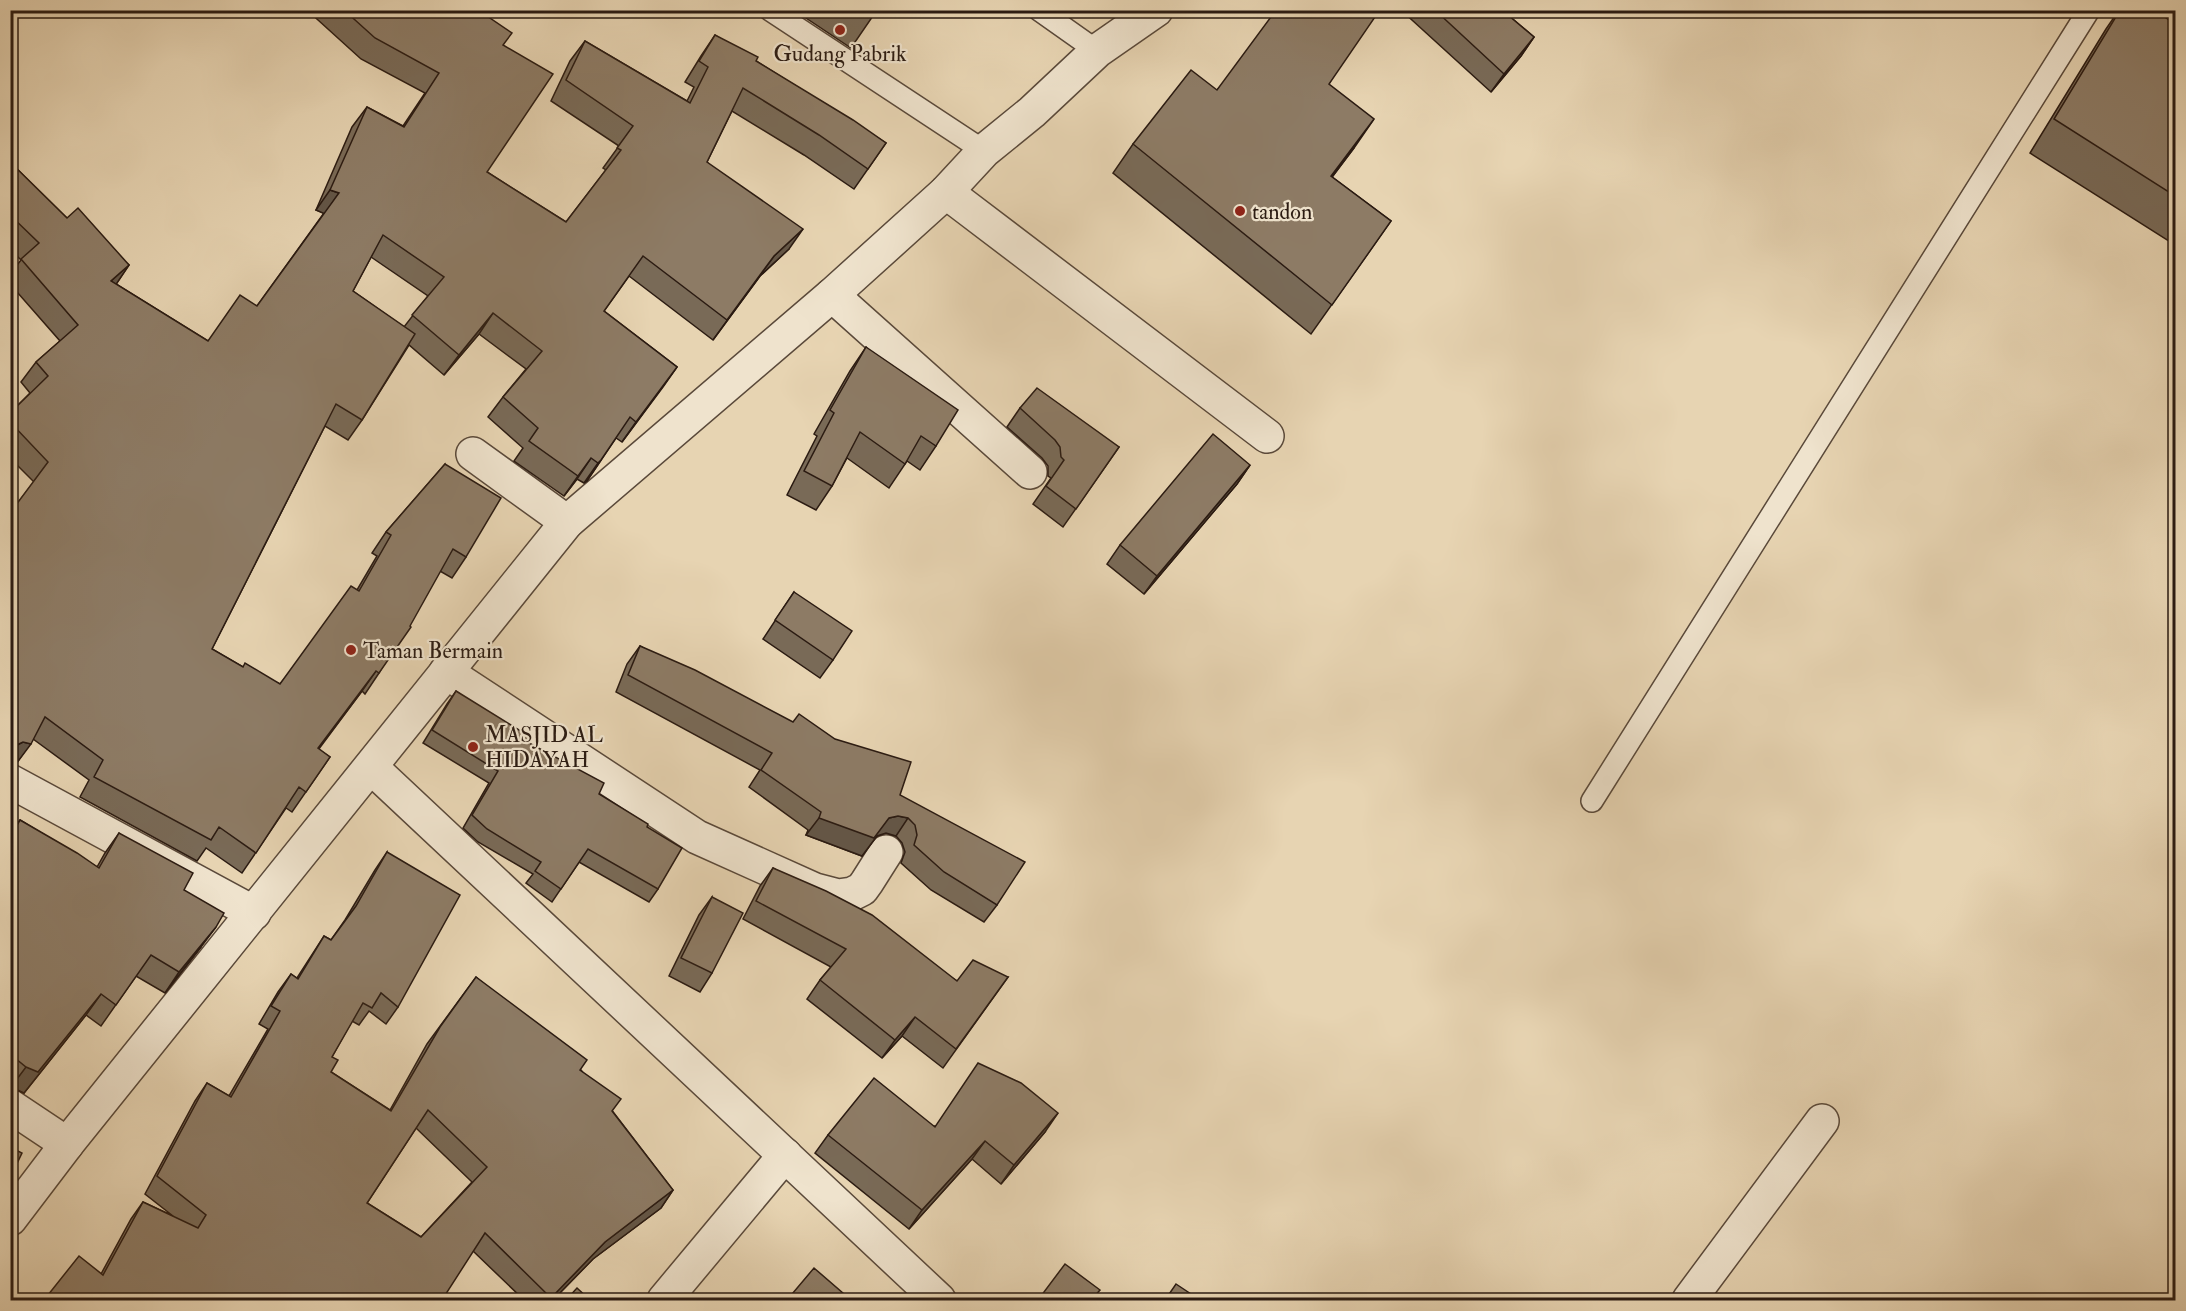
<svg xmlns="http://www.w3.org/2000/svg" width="2186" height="1311" viewBox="0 0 2186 1311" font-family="'IM FELL Double Pica',serif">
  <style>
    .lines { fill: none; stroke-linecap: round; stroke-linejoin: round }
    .lane-casing { stroke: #5a493a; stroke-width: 24 }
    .street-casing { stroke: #5a493a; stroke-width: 36 }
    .lane { stroke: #efe3cd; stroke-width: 21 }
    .street { stroke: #efe3cd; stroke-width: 33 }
    .wall { fill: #796a57; stroke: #2b1b12; stroke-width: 1.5; fill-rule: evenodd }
    .shaded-wall { fill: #635647; stroke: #2b1b12; stroke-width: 1.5 }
    .building { fill: #8d7b65; stroke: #2b1b12; stroke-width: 1.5; fill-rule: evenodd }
    .poi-dot { fill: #8f2418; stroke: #efe3cd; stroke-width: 2 }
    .labels { text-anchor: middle; stroke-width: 4.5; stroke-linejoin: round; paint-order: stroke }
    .poi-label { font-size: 22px; fill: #2b1b12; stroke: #efe3cd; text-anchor: start }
  </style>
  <rect width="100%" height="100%" fill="#e7d4b2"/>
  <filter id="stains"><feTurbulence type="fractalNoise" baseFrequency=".00333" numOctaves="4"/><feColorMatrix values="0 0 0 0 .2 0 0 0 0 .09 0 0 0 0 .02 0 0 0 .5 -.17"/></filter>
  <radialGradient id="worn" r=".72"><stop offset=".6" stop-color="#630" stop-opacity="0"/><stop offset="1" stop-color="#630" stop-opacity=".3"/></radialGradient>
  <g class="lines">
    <!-- lane casing -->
    <g class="lane-casing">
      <g id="lane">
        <path d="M770,10L984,151"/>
        <path d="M1039,10L1097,51"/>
        <path d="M1592,801L2089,10"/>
      </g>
    </g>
    <!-- street casing -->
    <g class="street-casing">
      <g id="street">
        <path d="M946,192L1267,436"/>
        <path d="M832,295L1030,472"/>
        <path d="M473,454L567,522"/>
        <path d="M446,672L697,837L815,890L838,896L852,894L862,889L867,882L886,852"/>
        <path d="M371,767L939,1300"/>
        <path d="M10,781L254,913"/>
        <path d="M10,1106L67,1144"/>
        <path d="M10,1219L67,1144L567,522L832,295L946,192L984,151L1032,112L1097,51L1156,10"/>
        <path d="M664,1300L785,1155"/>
        <path d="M1689,1300L1822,1121"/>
      </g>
    </g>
    <!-- lane -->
    <use href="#lane" class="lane"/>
    <!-- street -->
    <use href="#street" class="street"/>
  </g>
  <!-- wall -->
  <g class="wall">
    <path d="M307,10H478L503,45L487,172L566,222L606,170L603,168L619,146L551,101L570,61L585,41L687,101L694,87L685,82L701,56L715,35L886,143L854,189L804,155L732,111L707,162L789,249L760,276L713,340L629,276L604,311L677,367L622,442L616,438L587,481L584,483L577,479L564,496L514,461L523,448L488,417L503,397L526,369L479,334L444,375L409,345L362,420L348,440L325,426L212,649L243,667L280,684L357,590L377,556L372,553L386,532L445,464L466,557L452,578L440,571L379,673L365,694L362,691L318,749L330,757L292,812L286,808L242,873L206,848L197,861L80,797L89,780L33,739L16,764L10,763V513L34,482L10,458V413L30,393L21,382L36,362L60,341L10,284V274L21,260L10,249V162L67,218L129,265L116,284L208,341L257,306L324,213L316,210L352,127L367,107L403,126L425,93L361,59ZM371,257L428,296L404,327L353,291Z"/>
    <path d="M794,10H877L851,48Z"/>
    <path d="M1293,10H1366L1329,84L1354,148L1332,177L1391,221L1311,334L1113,173L1133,144L1217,90L1290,14Z"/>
    <path d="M1401,10H1502L1534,37L1521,56L1491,92Z"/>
    <path d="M2119,10H2154L2175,24V245L2030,153L2106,29Z"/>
    <path d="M866,347L936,446L920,470L907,461L889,488L847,458L832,486L816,510L787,495L817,436L814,434L850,371Z"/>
    <path d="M1020,408L1119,447L1063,527L1033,504L1051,478L1048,476V466L1042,458L1007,427Z"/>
    <path d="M1250,465L1237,484L1144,594L1107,564L1120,545Z"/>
    <path d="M794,592L833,660L820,678L763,639Z"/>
    <path d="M640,646L900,795L997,905L984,922L931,890L901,863L905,852L902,843L896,836L886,833L877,836L862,856L806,835L808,830L749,787L760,770L616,692L627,664Z"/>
    <path d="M456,691L529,743L599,794L647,827L658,889L649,902L579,862L552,902L526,883L533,874L478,842L463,828L489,783L423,743L447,704Z"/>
    <path d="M20,820L97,867L105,853L119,833L184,890L201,947L165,993L136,976L101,1026L86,1015L24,1093L10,1087V831L11,832Z"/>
    <path d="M387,852L398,1007L386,1024L369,1011L359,1025L352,1021L332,1057L331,1072L390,1110L427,1044L476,977L581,1070L673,1190L661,1208L593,1259L553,1300H524L473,1251L44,1300L101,1274L131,1219L143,1202L173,1216L145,1194L195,1101L207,1083L229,1096L268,1029L259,1024L278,992L291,974L297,978L324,936L331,940L345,920L375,870ZM416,1128L472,1182L421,1237L367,1203Z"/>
    <path d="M773,868L957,981L1008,977L943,1068L902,1036L882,1058L807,999L820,980L831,967L743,919L760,886Z"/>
    <path d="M712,897V973L700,992L669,976L699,915Z"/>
    <path d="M935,1126L1045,1132L1001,1184L972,1159L909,1229L815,1153L828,1135Z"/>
  </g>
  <!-- shaded-wall -->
  <g class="shaded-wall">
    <path d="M1534,37L1521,56L1491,92L1504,74Z"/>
    <path d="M1374,119L1354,148L1311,205L1331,176Z"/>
    <path d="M330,190L339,193L325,214L316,210Z"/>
    <path d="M803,229L789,249L760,276L713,340L774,256Z"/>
    <path d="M129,265L115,286L111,281Z"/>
    <path d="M493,313L479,334L444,375L459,355Z"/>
    <path d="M677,367L663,387L622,442L636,422Z"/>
    <path d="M591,458L577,479L564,496L578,476Z"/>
    <path d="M601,460L587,481L584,483L598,463Z"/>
    <path d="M1250,465L1237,484L1144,594L1157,576Z"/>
    <path d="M376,671L362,691L304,769L318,748Z"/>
    <path d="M23,742L31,744L16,764L10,763V749Z"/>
    <path d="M898,816L908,818L896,836L886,833L877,836L862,856L806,835L819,818H889Z"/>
    <path d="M216,927L201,947L165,993L179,972Z"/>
    <path d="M101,994L86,1015L24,1093L11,1087L26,1067Z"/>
    <path d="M915,1017L902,1036L882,1058L895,1040Z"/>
    <path d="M1058,1113L1045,1132L1001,1184L1014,1165Z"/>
    <path d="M985,1141L972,1159L909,1229L922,1210Z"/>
    <path d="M673,1190L661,1208L593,1259L553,1300H549L605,1242Z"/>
  </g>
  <!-- building -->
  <g class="building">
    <path d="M344,10H478L512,33L503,45L553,74L487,172L566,222L621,150L617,148L633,126L566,80L585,41L690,103L708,67L699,61L715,35L758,57L756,61L853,120L886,143L868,169L819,135L743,88L707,162L803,229L774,256L727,320L643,256L604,311L677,367L636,422L630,417L601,460L598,463L591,458L578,476L529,441L538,428L503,397L542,351L493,313L459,355L412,315L444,277L383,235L353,291L415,334L362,420L336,404L212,649L243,667L245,663L280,684L351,586L359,591L391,535L386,532L445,464L501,498L466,557L453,549L410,626L411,627L379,673L376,671L318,748L330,757L306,792L299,787L256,853L219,827L211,840L94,777L103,760L45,717L31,744L23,742L10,748V513L48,462L10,422V413L48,376L36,362L78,325L21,259L39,243L10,215V162L67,218L78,208L129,265L111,281L208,341L240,295L257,306L339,193L330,190L367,107L404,127L439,73L375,38Z"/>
    <path d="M869,10H877L875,14Z"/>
    <path d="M1276,10H1285L1291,15L1294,10H1366L1375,17L1329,84L1374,119L1331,176L1391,221L1332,305L1133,144L1191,70L1217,90Z"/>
    <path d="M1435,10H1502L1534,37L1504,74Z"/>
    <path d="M2120,10H2154L2175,24V196L2054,119Z"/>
    <path d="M866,347L958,410L936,446L921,436L905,464L860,432L832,486L804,471L834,413L830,410Z"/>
    <path d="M1037,388L1119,447L1076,509L1046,486L1064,460L1061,457L1060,447L1055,440L1020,408Z"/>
    <path d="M1213,434L1250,465L1157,576L1120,545Z"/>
    <path d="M794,592L852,631L833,660L775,620Z"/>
    <path d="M640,646L695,670L793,722L799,714L835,739L911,762L900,795L1025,862L997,905L944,872L914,845L917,835L915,825L908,818L898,816L889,818L874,838L819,818L821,812L761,770L772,753L628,675Z"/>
    <path d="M456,691L532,738L529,743L604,783L599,794L648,824L647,827L682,848L658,889L588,849L561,889L535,871L541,862L487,829L472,815L498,771L432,730Z"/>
    <path d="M20,820L77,853L99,868L119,833L193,873L184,890L224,913L216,927L179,972L151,955L116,1005L101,994L38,1072L26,1067L10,1054V831L13,832Z"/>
    <path d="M387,852L460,895L398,1007L381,993L372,1008L363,1003L332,1057L338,1060L331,1072L391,1111L440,1027L476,977L587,1060L580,1070L621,1099L612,1111L673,1190L605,1242L551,1298L485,1233L442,1300H44L79,1256L103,1275L143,1202L198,1228L206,1215L157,1176L207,1083L231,1097L280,1011L271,1006L291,974L298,979L324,936L331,940L356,906ZM428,1110L487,1167L421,1237L367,1203Z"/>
    <path d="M773,868L826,891L872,915L957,981L973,960L1008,977L956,1049L915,1017L895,1040L820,980L846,949L756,901Z"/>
    <path d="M712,897L743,913L712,973L681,958Z"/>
    <path d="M978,1063L1021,1083L1058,1113L1014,1165L985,1141L922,1210L828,1135L874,1078L935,1127Z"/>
    <path d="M10,1147L22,1153L10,1178Z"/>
    <path d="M1065,1264L1100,1290L1091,1300H1038Z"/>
    <path d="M814,1268L851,1300H787Z"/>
    <path d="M1176,1284L1200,1300H1165Z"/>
    <path d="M577,1288L590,1300H566Z"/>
  </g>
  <!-- markers -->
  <g class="poi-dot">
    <circle cx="840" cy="30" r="6"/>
    <circle cx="1240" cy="211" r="6"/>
    <circle cx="351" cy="650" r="6"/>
    <circle cx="473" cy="747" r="6"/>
  </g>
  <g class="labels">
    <!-- poi labels -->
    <g class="poi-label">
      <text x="840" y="61" text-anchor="middle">Gudang Pabrik</text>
      <text x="1252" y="219">tandon</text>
      <text x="363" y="658">Taman Bermain</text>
      <text x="485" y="742">MASJID AL<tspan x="485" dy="25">HIDAYAH</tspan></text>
    </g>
  </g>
  <!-- margin -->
  <rect width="2186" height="1311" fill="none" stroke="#e7d4b2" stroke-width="36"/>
  <rect x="12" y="12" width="2162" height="1287" fill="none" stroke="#2b1b12" stroke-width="3"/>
  <rect x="18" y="18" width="2150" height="1275" fill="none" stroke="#2b1b12" stroke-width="1.5"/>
  <rect width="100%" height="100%" filter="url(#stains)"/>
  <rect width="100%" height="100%" fill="url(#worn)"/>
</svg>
